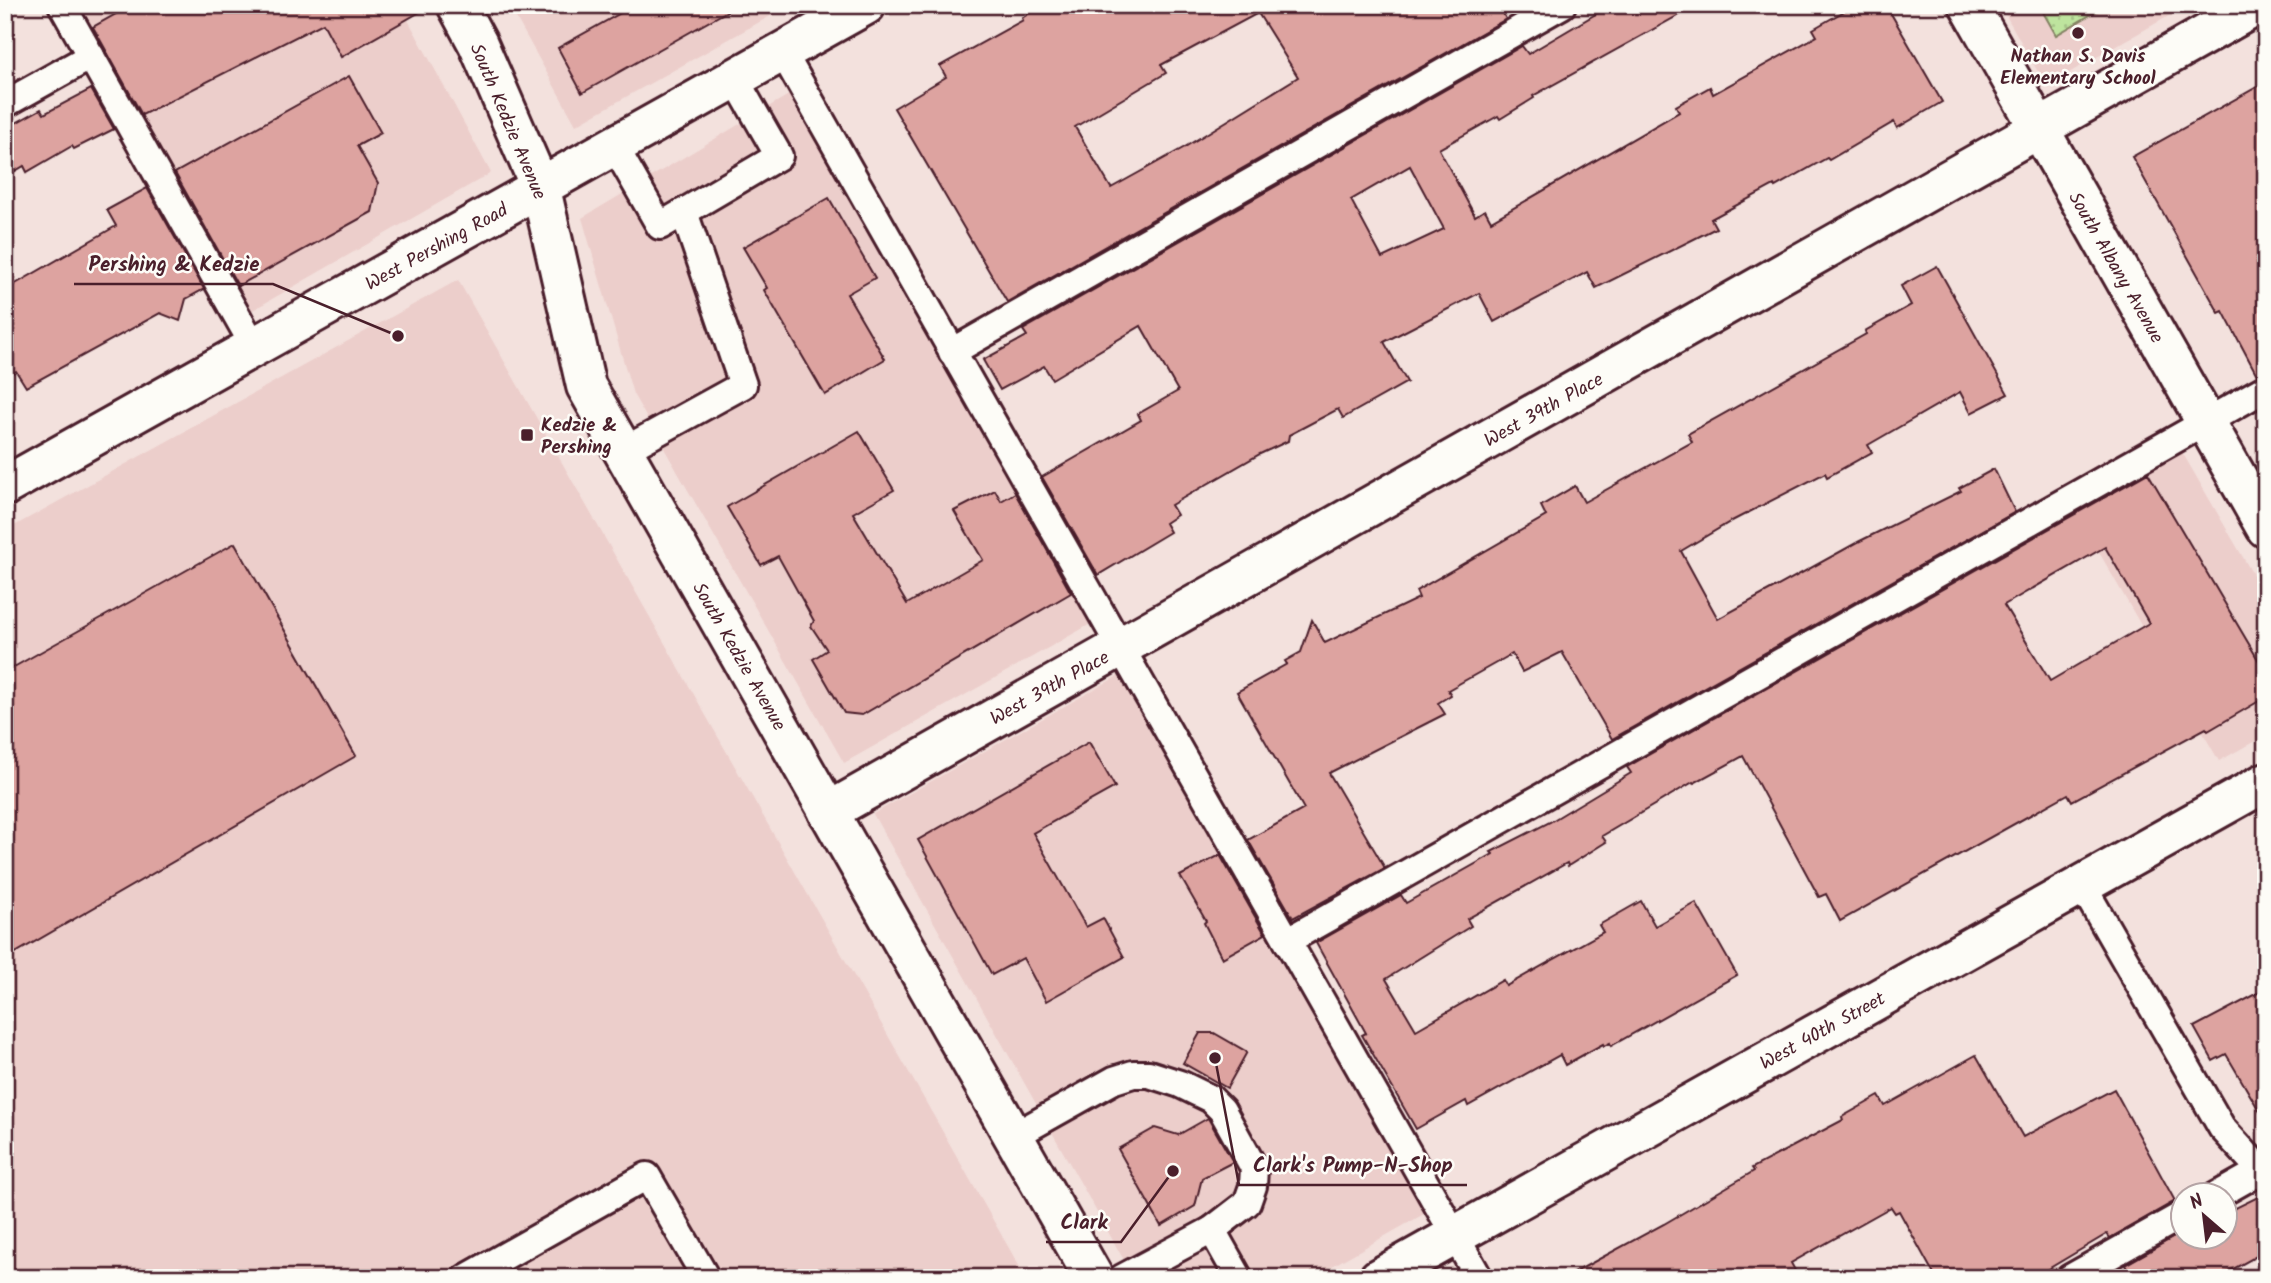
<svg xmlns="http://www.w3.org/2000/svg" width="2271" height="1283" viewBox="0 0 2271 1283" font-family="Kalam,sans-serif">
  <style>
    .built { fill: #eccecb }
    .grass { fill: url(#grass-dots); stroke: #848264; stroke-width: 2 }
    .building { fill: #dda3a0; stroke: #4a1f2b; stroke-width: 2; fill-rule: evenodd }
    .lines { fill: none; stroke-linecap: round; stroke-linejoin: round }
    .lane-casing { stroke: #4a1f2b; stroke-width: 32 }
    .street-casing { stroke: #4a1f2b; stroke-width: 44 }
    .secondary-casing { stroke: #4a1f2b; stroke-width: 44 }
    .lane { stroke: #fdfcf7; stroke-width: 26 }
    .street { stroke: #fdfcf7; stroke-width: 38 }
    .secondary { stroke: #fdfcf7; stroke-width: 38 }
    .poi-dot { fill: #4a1f2b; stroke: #fdfcf7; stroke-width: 2.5 }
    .labels { text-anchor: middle; stroke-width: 5; stroke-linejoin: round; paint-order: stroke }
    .poi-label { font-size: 19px; font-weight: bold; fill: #4a1f2b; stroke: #fdfcf7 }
    .street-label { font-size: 19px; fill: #4a1f2b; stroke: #fdfcf7 }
    .leader { fill: none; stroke: #4a1f2b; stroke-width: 2.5 }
    .callout-dot { fill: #4a1f2b; stroke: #fdfcf7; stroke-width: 2.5 }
    .callout-label { font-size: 21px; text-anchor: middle; font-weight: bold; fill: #4a1f2b; stroke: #fdfcf7; stroke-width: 5; stroke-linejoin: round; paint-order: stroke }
  </style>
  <defs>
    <pattern id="grass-dots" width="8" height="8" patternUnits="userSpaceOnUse" patternTransform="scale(1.75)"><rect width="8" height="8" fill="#bee49e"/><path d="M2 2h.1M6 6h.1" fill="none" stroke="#a5c388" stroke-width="1.8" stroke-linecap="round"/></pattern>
  </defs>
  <rect width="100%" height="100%" fill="#f3e1dd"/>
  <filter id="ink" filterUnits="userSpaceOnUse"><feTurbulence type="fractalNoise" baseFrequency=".0143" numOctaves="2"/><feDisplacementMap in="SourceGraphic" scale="14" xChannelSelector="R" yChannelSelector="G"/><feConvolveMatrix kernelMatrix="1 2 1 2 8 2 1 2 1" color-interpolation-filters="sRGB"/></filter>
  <g filter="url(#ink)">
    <!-- built -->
    <g class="built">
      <path d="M62,5H400L491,173L239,318Z"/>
      <path d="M509,5H790L576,125Z"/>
      <path d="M2000,5H2188L2046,86Z"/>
      <path d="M802,87L1103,617L844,763L633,394L582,218Z"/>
      <path d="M458,280L1026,1278H5V531Z"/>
      <path d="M2175,440L2266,597V735L2219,761L2069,500Z"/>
      <path d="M1132,668L1438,1206L1311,1278H1134L873,814Z"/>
    </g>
    <!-- grass -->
    <path class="grass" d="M2039,5H2107L2056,35Z"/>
    <!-- building -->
    <g class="building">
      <path d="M132,5H432L341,57L323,23L142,115L93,27Z"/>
      <path d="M635,5H738L582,93L558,48Z"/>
      <path d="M1042,5H1498L1506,19L1007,302L894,108L946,77L940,66L1023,20L1022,18ZM1258,13L1298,77L1185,147L1111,188L1075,127L1166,73L1161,65Z"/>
      <path d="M1611,5H1697L1533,96L1534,98L1500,119L1498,116L1439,149L1475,216L1485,210L1491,221L1679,112L1676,106L1710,87L1713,94L1817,36L1813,29L1855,5H1886L1942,102L1897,128L1894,122L1829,160L1827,158L1775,187L1774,185L1711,219L1716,228L1596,288L1587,272L1494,322L1479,293L1384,342L1407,382L1343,418L1338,409L1289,435L1288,441L1260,454L1171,505L1177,515L1165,523L1170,532L1098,575L1042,477L1141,420L1138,414L1178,391L1141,326L1052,379L1044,366L1000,390L983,360L1027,336L1023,330L1522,46L1528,54ZM1410,166L1444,229L1382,258L1351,200Z"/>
      <path d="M349,76L381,133L357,146L378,183L372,212L238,286L175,173Z"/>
      <path d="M2266,82V372L2257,375L2223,311L2219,313L2132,157Z"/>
      <path d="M91,89L114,129L74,149L72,146L27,172L24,166L5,177V129L41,109L44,114Z"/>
      <path d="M147,188L204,289L186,299L180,321L160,313L26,387L16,371L5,377V290L116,226L107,210Z"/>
      <path d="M829,198L875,278L847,294L885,359L825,395L764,290L767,288L743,247Z"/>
      <path d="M1937,266L2008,394L1971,413L1960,392L1868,445L1872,452L1827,477L1825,473L1730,522L1681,551L1718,619L1858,542L1961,491L1959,488L1994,469L2015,512L1612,739L1562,652L1522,672L1512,654L1448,690L1451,695L1438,703L1445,714L1329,773L1385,868L1293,918L1248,840L1304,809L1237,692L1287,664L1285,661L1301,652L1312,620L1325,643L1419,598L1416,591L1546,516L1541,506L1575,486L1584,502L1692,442L1688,434L1866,334L1865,331L1911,305L1901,286Z"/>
      <path d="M859,431L894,490L853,513L907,604L983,560L954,511L995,490L1001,501L1015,493L1071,593L862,715L844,713L813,659L827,650L811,626L814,621L778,556L761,565L727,507Z"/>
      <path d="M2148,473L2266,673V697L2208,731L2206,728L2072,801L2068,794L1840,921L1826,894L1819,897L1743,756L1694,783L1693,782L1602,836L1606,842L1568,866L1567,863L1467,919L1471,926L1386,979L1416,1030L1503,980L1506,986L1603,932L1599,925L1641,901L1655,926L1696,903L1737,975L1611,1046L1610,1043L1604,1046L1603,1044L1565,1065L1560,1055L1468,1106L1466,1101L1416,1129L1362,1035L1366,1033L1316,943L1401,895L1406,903L1493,854L1491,852L1550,822L1631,773L1627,767ZM2105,547L2149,623L2050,681L2004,605Z"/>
      <path d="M235,543L356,756L5,959V672Z"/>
      <path d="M1089,742L1115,787L1033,833L1086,927L1103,918L1124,957L1046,1001L1023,958L992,975L918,840Z"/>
      <path d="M1220,855L1265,934L1222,958L1204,923L1206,921L1180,876Z"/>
      <path d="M2266,989V1122L2226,1054L2213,1061L2194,1027Z"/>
      <path d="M1200,1033H1214L1247,1052L1227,1088L1183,1063Z"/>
      <path d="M1976,1055L2023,1137L2114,1089L2175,1201L2110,1238L2107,1234L2033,1278H1936L1899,1211L1895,1213L1891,1207L1791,1263L1799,1278H1564L1664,1224L1754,1171L1752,1168L1843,1120L1842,1117L1879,1096L1885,1106Z"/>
      <path d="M1208,1118L1233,1162L1202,1178L1195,1206L1161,1226L1118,1149L1155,1128L1178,1135Z"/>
      <path d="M2266,1193V1251L2217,1278H2132L2125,1265L2183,1232V1237H2225V1213Z"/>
    </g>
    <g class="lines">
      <!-- lane casing -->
      <g class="lane-casing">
        <g id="lane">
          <path d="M62,5L255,348"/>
          <path d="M783,53L1479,1278"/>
          <path d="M5,104L91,56"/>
          <path d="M615,147L660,226L779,156L735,79"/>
          <path d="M952,352L1562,5"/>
          <path d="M623,451L743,385L684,212"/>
          <path d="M2082,885L2222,1128L2266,1176"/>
          <path d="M1287,941L2266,388"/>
          <path d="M1014,1136L1114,1080L1133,1074H1149L1180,1084L1211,1099L1222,1110L1254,1168L1253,1186L1247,1203L1212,1230L1122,1278"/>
          <path d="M2216,1196L2262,1170"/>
          <path d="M1212,1230L1239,1278"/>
          <path d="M466,1278L647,1176L706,1278"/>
          <path d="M2070,1278L2184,1214"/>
        </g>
      </g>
      <!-- street casing -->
      <g class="street-casing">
        <g id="street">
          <path d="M1969,5L2266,528"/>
          <path d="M828,812L2258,5"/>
          <path d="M1379,1278L2266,782"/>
        </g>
      </g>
      <!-- secondary casing -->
      <g class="secondary-casing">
        <g id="secondary">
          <path d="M457,5L478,44L541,189L586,386L1094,1278"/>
          <path d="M5,486L866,5"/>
        </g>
      </g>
      <!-- lane -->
      <use href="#lane" class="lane"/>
      <!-- street -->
      <use href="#street" class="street"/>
      <!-- secondary -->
      <use href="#secondary" class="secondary"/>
    </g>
  </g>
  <!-- markers -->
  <g class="poi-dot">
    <circle cx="2078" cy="33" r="7"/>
    <rect x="520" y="428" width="14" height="14" rx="3.5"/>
  </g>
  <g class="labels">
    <!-- poi labels -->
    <g class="poi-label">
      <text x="2078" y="62">Nathan S. Davis<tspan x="2078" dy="22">Elementary School</tspan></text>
      <text x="541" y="431" text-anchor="start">Kedzie &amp;<tspan x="541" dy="22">Pershing</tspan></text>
    </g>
    <!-- street labels -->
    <g class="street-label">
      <text transform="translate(509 121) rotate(67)" y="7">South Kedzie Avenue</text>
      <text transform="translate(436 246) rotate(-29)" y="7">West Pershing Road</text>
      <text transform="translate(2117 267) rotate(60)" y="7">South Albany Avenue</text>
      <text transform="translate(1543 409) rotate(-29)" y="7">West 39th Place</text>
      <text transform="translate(740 656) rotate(60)" y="7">South Kedzie Avenue</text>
      <text transform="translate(1049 687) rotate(-29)" y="7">West 39th Place</text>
      <text transform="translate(1822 1030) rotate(-29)" y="7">West 40th Street</text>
    </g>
  </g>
  <!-- callouts -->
  <path class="leader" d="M398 336L273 284H74M1215 1058L1239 1185H1467M1173 1171L1121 1242H1046"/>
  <g class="callout-dot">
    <circle cx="398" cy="336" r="7"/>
    <circle cx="1215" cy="1058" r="7"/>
    <circle cx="1173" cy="1171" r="7"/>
  </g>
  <g class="callout-label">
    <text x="174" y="271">Pershing &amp; Kedzie</text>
    <text x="1353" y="1172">Clark's Pump-N-Shop</text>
    <text x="1084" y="1229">Clark</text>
  </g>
  <!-- margin -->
  <rect width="2271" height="1283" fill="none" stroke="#fdfcf7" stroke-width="28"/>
  <rect x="14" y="14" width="2243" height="1255" fill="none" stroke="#4a1f2b" stroke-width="2.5" filter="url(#ink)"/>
  <!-- north arrow -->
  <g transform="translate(2204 1216) rotate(332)"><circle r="33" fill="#fdfcf7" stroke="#b5a4a5" stroke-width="2"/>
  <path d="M0-5L12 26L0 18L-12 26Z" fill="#4a1f2b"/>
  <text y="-10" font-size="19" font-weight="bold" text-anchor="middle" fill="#4a1f2b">N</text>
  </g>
</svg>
